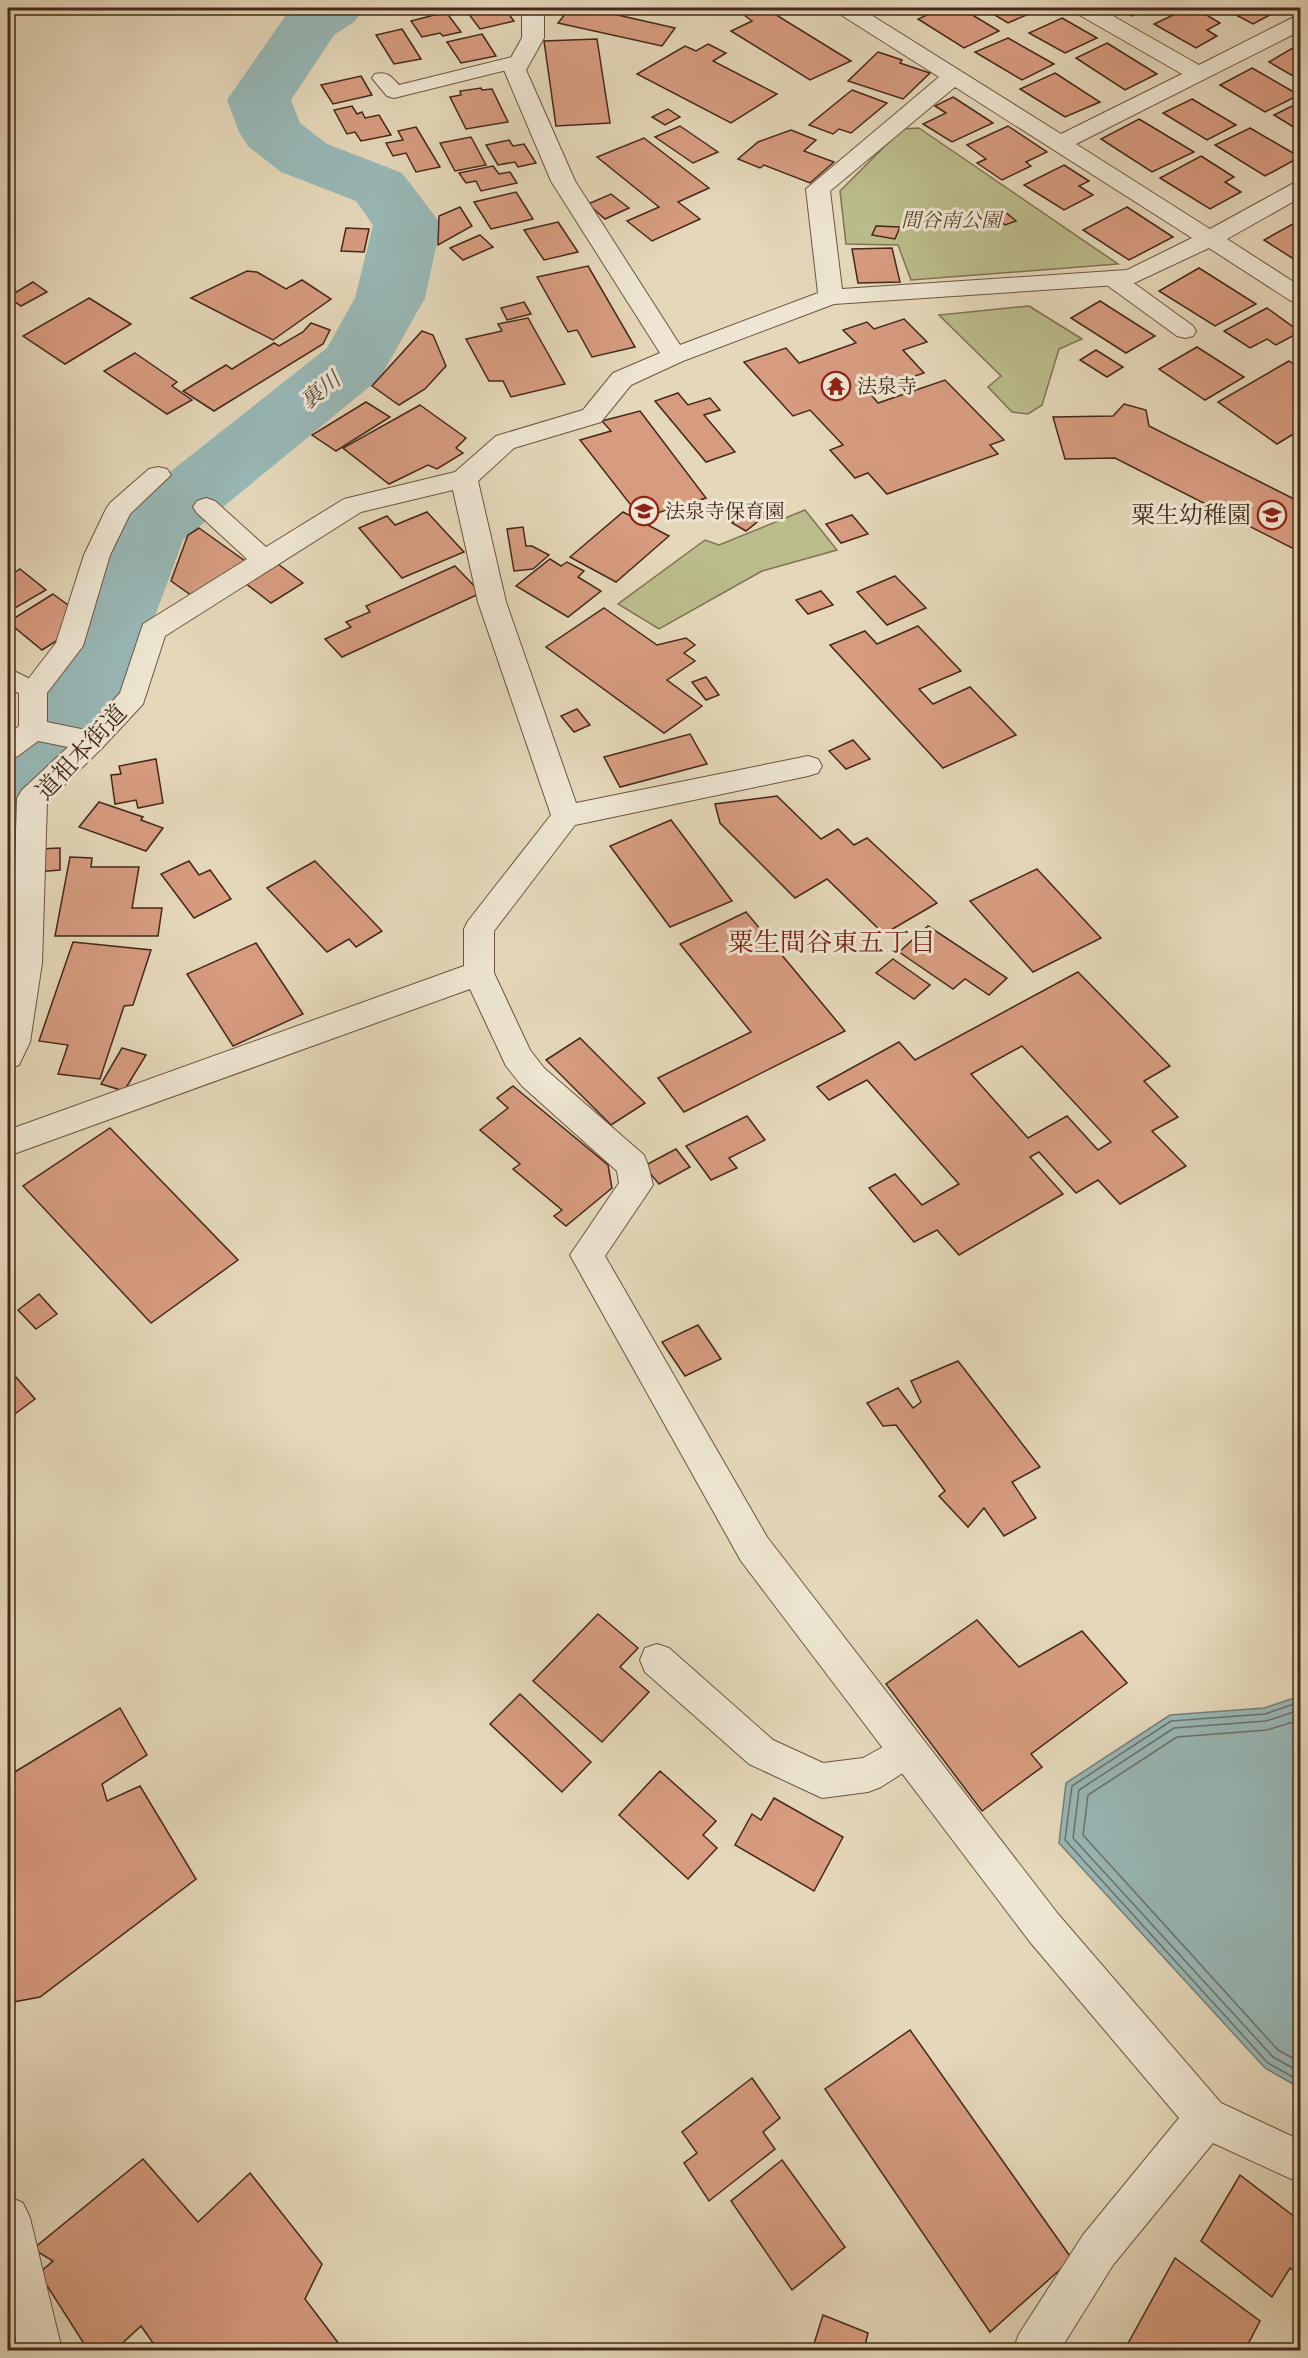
<svg xmlns="http://www.w3.org/2000/svg" width="1308" height="2358" viewBox="0 0 1308 2358" font-family="Vollkorn,'Noto Serif JP',serif">
  <style>
    .green { fill: #bbbc8b; stroke: #807252; stroke-width: 1.5 }
    .water { fill: #98b8b7; stroke: #777e78; stroke-width: 1.5 }
    .lines { fill: none; stroke-linecap: round; stroke-linejoin: round }
    .shore { stroke: #6e7068; stroke-width: 1.5 }
    .river { fill: #98b8b7; fill-rule: evenodd }
    .building { fill: #d79c80; stroke: #452819; stroke-width: 1.5; fill-rule: evenodd }
    .service-casing { stroke: #6d5441; stroke-width: 2 }
    .minor-casing { stroke: #6d5441; stroke-width: 2 }
    .service { fill: #eee6d2; fill-rule: evenodd }
    .minor { fill: #eee6d2; fill-rule: evenodd }
    .labels { text-anchor: middle; stroke-width: 6; stroke-linejoin: round; paint-order: stroke }
    .far-park-label { font-size: 20px; font-style: italic; fill: #5d4630; stroke: #eee6d2 }
    .far-poi-label { font-size: 20px; fill: #452819; stroke: #eee6d2; text-anchor: start }
    .far-water-label { font-size: 22px; font-style: italic; fill: #5a4c40; stroke: #eee6d2 }
    .poi-label { font-size: 24px; fill: #452819; stroke: #eee6d2; text-anchor: end }
    .street-label { font-size: 24px; fill: #452819; stroke: #eee6d2 }
    .neighbourhood-label { font-size: 26px; fill: #7a1f14; stroke: #eee6d2 }
  </style>
  <rect width="100%" height="100%" fill="#e5d8ba"/>
  <filter id="stains"><feTurbulence type="fractalNoise" baseFrequency=".00333" numOctaves="4"/><feColorMatrix values="0 0 0 0 .2 0 0 0 0 .09 0 0 0 0 .02 0 0 0 .5 -.17"/></filter>
  <radialGradient id="worn" r=".72"><stop offset=".6" stop-color="#630" stop-opacity="0"/><stop offset="1" stop-color="#630" stop-opacity=".3"/></radialGradient>
  <!-- green -->
  <g class="green">
    <path d="M919,128L1118,264L911,280L898,245L846,244L840,191L902,129Z"/>
    <path d="M1029,306L1082,339L1059,349L1042,405L1028,414L1012,412L988,387L1001,376L939,315Z"/>
    <path d="M805,510L837,550L762,571L659,629L618,604L705,540L719,545Z"/>
  </g>
  <!-- water -->
  <path class="water" d="M1300,1696V2088L1265,2068L1059,1843L1066,1783L1170,1715L1264,1708Z"/>
  <g class="lines">
    <!-- shore -->
    <g class="shore">
      <path d="M1300,1702L1265,1714L1171,1721L1072,1786L1065,1840L1268,2063L1300,2081"/>
      <path d="M1300,1710L1266,1721L1174,1728L1079,1790L1073,1838L1273,2057L1300,2072"/>
      <path d="M1300,1720L1267,1730L1177,1737L1088,1795L1083,1835L1278,2050L1300,2062"/>
    </g>
    <!-- river -->
    <path class="river" d="M291,8H364L355,21L334,35L291,100L300,123L327,144L402,173L441,224L425,298L380,378L183,540L116,722L104,743L46,796L8,809V736L40,707L112,527L123,509L327,348L355,298L373,225L356,201L281,172L248,146L239,132L227,100Z"/>
  </g>
  <!-- building -->
  <g class="building">
    <path d="M470,8H504L514,21L480,29L465,9Z"/>
    <path d="M570,8H614L609,13L675,28L662,46L558,23Z"/>
    <path d="M760,8H765L851,61L810,80L731,31L752,21L744,15Z"/>
    <path d="M942,8H961L999,31L964,48L918,19Z"/>
    <path d="M983,8H1037L1040,9L1008,23Z"/>
    <path d="M1119,8H1172L1157,15L1148,8L1132,16Z"/>
    <path d="M1188,8H1195L1220,23L1207,30L1217,36L1196,48L1154,24Z"/>
    <path d="M1223,8H1283L1253,24Z"/>
    <path d="M446,12L461,32L443,36L440,33L422,37L411,21Z"/>
    <path d="M1062,18L1097,38L1065,53L1029,33Z"/>
    <path d="M402,29L421,59L394,64L376,35Z"/>
    <path d="M482,34L496,56L461,63L447,42Z"/>
    <path d="M1008,38L1054,64L1022,80L975,52Z"/>
    <path d="M597,39L610,123L556,126L544,41Z"/>
    <path d="M1107,43L1157,74L1125,90L1076,58Z"/>
    <path d="M708,44L726,53L713,61L777,94L731,123L637,74L685,46L696,51Z"/>
    <path d="M1296,46L1300,48V80L1269,62Z"/>
    <path d="M878,52L902,60L900,63L930,73L903,99L848,81Z"/>
    <path d="M1252,68L1299,95L1265,112L1220,85Z"/>
    <path d="M1055,73L1100,102L1065,117L1020,89Z"/>
    <path d="M361,76L372,95L333,104L321,85Z"/>
    <path d="M481,88L482,90L492,89L508,122L466,129L450,97L461,95L460,91Z"/>
    <path d="M852,90L887,103L851,133L839,129L833,134L809,125Z"/>
    <path d="M953,97L993,123L952,142L923,124L946,113L935,106Z"/>
    <path d="M1192,99L1236,125L1207,140L1163,113Z"/>
    <path d="M1300,102V131L1274,115Z"/>
    <path d="M352,106L357,114L362,112L365,118L379,115L391,135L361,141L355,132L347,134L334,110Z"/>
    <path d="M668,109L680,117L665,125L652,117Z"/>
    <path d="M1139,119L1194,152L1152,172L1101,139Z"/>
    <path d="M680,126L718,152L693,163L655,137Z"/>
    <path d="M1008,126L1047,152L1026,162L1031,166L1002,180L977,163L986,159L967,145Z"/>
    <path d="M416,127L440,167L416,172L406,153L393,156L386,143L403,140L398,131Z"/>
    <path d="M1250,128L1300,157L1265,176L1215,145Z"/>
    <path d="M791,130L816,140L804,151L834,162L810,183L764,165L760,168L738,159L758,142Z"/>
    <path d="M471,137L486,165L455,171L440,143Z"/>
    <path d="M644,138L709,188L678,202L700,219L652,241L627,221L659,207L597,157Z"/>
    <path d="M509,140L513,146L524,144L536,163L518,167L515,162L498,165L486,145Z"/>
    <path d="M1201,156L1234,177L1225,182L1241,192L1210,209L1160,178Z"/>
    <path d="M1064,165L1089,181L1079,186L1093,195L1064,210L1024,185Z"/>
    <path d="M493,166L499,174L510,172L517,183L481,191L476,181L466,183L459,173Z"/>
    <path d="M516,192L533,219L491,229L474,202Z"/>
    <path d="M611,194L629,208L605,219L588,204Z"/>
    <path d="M460,207L472,226L438,245L439,216Z"/>
    <path d="M1127,207L1173,237L1129,260L1083,230Z"/>
    <path d="M1004,211L1016,221L1005,225L994,215Z"/>
    <path d="M1300,220V263L1264,240Z"/>
    <path d="M558,222L578,252L544,260L524,230Z"/>
    <path d="M876,226L900,227L895,239L872,235Z"/>
    <path d="M346,228L369,229L364,252L341,251Z"/>
    <path d="M480,235L493,247L463,260L450,248Z"/>
    <path d="M892,248L900,282L858,283L852,249Z"/>
    <path d="M588,266L635,347L592,357L577,330L568,332L537,277Z"/>
    <path d="M1199,268L1256,304L1215,326L1159,291Z"/>
    <path d="M247,271L257,272L286,289L302,280L331,299L273,340L191,298Z"/>
    <path d="M33,282L47,292L21,306L8,297Z"/>
    <path d="M89,298L131,324L65,364L23,336Z"/>
    <path d="M1100,301L1155,336L1126,353L1071,318Z"/>
    <path d="M524,302L531,314L507,320L501,308Z"/>
    <path d="M1267,308L1300,332L1276,345L1267,339L1250,348L1224,331Z"/>
    <path d="M528,318L565,384L511,397L503,381H489L466,339L502,331L498,324Z"/>
    <path d="M904,319L927,342L903,350L924,373L869,392L878,403L945,380L1004,440L990,445L998,454L887,494L868,473L855,478L830,450L843,445L810,410L793,416L744,362L786,348L799,363L856,343L843,330L867,322L874,329Z"/>
    <path d="M311,323L330,330L323,344L214,411L183,391L226,365L232,369L274,343L279,346L303,332Z"/>
    <path d="M422,331L433,335L446,366L425,389L399,405L372,386Z"/>
    <path d="M1197,347L1244,377L1205,400L1159,369Z"/>
    <path d="M1096,350L1123,367L1107,377L1080,360Z"/>
    <path d="M135,353L177,382L172,386L192,400L167,414L104,371Z"/>
    <path d="M1289,361L1300,369V430L1277,444L1218,402Z"/>
    <path d="M678,393L688,405L710,398L720,410L704,415L735,452L706,462L655,401Z"/>
    <path d="M366,402L390,417L336,451L312,435Z"/>
    <path d="M1124,404L1146,410L1149,426L1300,502V552L1115,458L1065,459L1053,417L1113,416Z"/>
    <path d="M420,405L466,438L456,448L463,453L437,469L428,465L389,484L343,448Z"/>
    <path d="M640,411L706,498L641,518L580,440L611,431L602,421Z"/>
    <path d="M753,506L767,514L746,531L732,523Z"/>
    <path d="M427,512L464,552L402,578L359,528L387,516L395,525Z"/>
    <path d="M623,512L669,536L616,582L570,557Z"/>
    <path d="M852,515L868,534L841,543L826,524Z"/>
    <path d="M523,527L526,546H532L549,555L533,569L514,571L507,529Z"/>
    <path d="M199,528L245,561L191,595L171,581L188,535Z"/>
    <path d="M550,559L561,566L567,562L584,571L578,577L601,591L568,617L516,586Z"/>
    <path d="M278,564L303,583L271,603L245,583Z"/>
    <path d="M455,566L481,593L342,657L325,639L351,627L346,622L370,612L366,606Z"/>
    <path d="M20,569L46,590L8,612V577Z"/>
    <path d="M895,576L926,608L887,625L857,592Z"/>
    <path d="M821,591L833,605L808,614L796,600Z"/>
    <path d="M53,594L68,605L61,638L42,650L8,622Z"/>
    <path d="M604,608L657,645L686,638L695,645L684,653L695,661L667,680L702,706L664,733L546,647Z"/>
    <path d="M918,626L961,671L919,689L933,704L970,687L1016,735L943,768L830,645L865,631L877,644Z"/>
    <path d="M706,677L719,695L706,700L692,682Z"/>
    <path d="M577,709L590,725L574,732L561,716Z"/>
    <path d="M690,734L707,764L620,787L604,757Z"/>
    <path d="M853,740L870,759L846,769L829,751Z"/>
    <path d="M156,759L163,803L138,808L136,800L115,804L111,775L121,774L119,766Z"/>
    <path d="M777,796L821,839L838,829L854,845L867,838L937,903L884,934L827,879L795,898L720,823L715,804Z"/>
    <path d="M99,802L143,817L141,820L163,828L146,851L79,827Z"/>
    <path d="M671,820L732,901L670,927L610,846Z"/>
    <path d="M60,848V870L36,872L38,849Z"/>
    <path d="M70,857L92,858L91,867H139L132,908H162L158,936H55Z"/>
    <path d="M189,861L199,875L210,870L231,899L194,918L161,874Z"/>
    <path d="M315,861L382,931L356,947L349,939L327,952L267,888Z"/>
    <path d="M1037,869L1101,938L1033,972L970,901Z"/>
    <path d="M746,912L845,1031L684,1112L658,1078L751,1032L680,944Z"/>
    <path d="M928,926L1007,978L989,995L965,979L953,989L899,952Z"/>
    <path d="M73,942L151,950L133,1005L124,1006L100,1079L58,1074L68,1045L39,1041Z"/>
    <path d="M256,943L303,1014L233,1046L187,974Z"/>
    <path d="M893,959L930,985L914,999L876,973Z"/>
    <path d="M1078,972L1170,1066L1144,1081L1178,1117L1152,1131L1186,1166L1120,1204L1098,1180L1076,1193L1039,1152L1030,1157L1063,1194L959,1255L937,1230L914,1242L869,1188L895,1174L922,1205L959,1184L867,1080L829,1100L817,1087L899,1042L915,1060ZM1022,1046L1111,1142L1098,1150L1067,1116L1028,1138L971,1074Z"/>
    <path d="M580,1038L645,1103L611,1125L546,1060Z"/>
    <path d="M122,1048L146,1055L124,1091L101,1084Z"/>
    <path d="M513,1086L608,1165L612,1188L566,1226L554,1216L562,1210L513,1169L520,1164L480,1130L508,1108L497,1098Z"/>
    <path d="M747,1116L765,1140L729,1158L737,1168L711,1180L686,1146Z"/>
    <path d="M110,1128L238,1260L151,1323L23,1186Z"/>
    <path d="M676,1149L690,1167L659,1184L644,1166Z"/>
    <path d="M39,1294L57,1314L36,1329L18,1310Z"/>
    <path d="M698,1325L721,1359L685,1376L662,1342Z"/>
    <path d="M958,1361L1040,1467L1012,1482L1036,1518L1004,1536L984,1508L968,1527L939,1496L945,1491L896,1425L883,1426L867,1403L898,1388L913,1408L921,1402L911,1381Z"/>
    <path d="M8,1368L35,1399L8,1419Z"/>
    <path d="M598,1614L638,1648L620,1667L649,1692L602,1742L533,1681Z"/>
    <path d="M977,1620L1019,1667L1082,1631L1127,1683L1031,1754L1042,1767L982,1811L886,1684Z"/>
    <path d="M520,1694L591,1762L562,1792L490,1724Z"/>
    <path d="M120,1708L147,1755L102,1784L107,1801L140,1786L196,1879L40,1997L8,2003V1776Z"/>
    <path d="M660,1771L716,1821L703,1835L717,1848L688,1879L619,1815Z"/>
    <path d="M774,1798L843,1837L814,1891L735,1845L752,1814L761,1820Z"/>
    <path d="M910,2030L1072,2259L990,2332L825,2089Z"/>
    <path d="M752,2078L780,2118L763,2132L775,2149L709,2201L684,2163L697,2153L682,2132Z"/>
    <path d="M143,2159L198,2222L250,2173L322,2264L305,2299L339,2344L333,2350H158L141,2326L115,2350H88L39,2273L53,2261L33,2249Z"/>
    <path d="M782,2160L845,2247L792,2290L731,2201Z"/>
    <path d="M1240,2175L1300,2221V2276L1290,2268L1272,2297L1201,2241Z"/>
    <path d="M1175,2258L1260,2321L1245,2350H1131L1126,2347Z"/>
    <path d="M823,2315L868,2333L864,2350H812Z"/>
  </g>
  <g class="lines">
    <!-- service casing -->
    <g class="service-casing">
      <g id="service">
        <path d="M520,55L527,57L530,61L527,65L394,98L387,96L372,78L375,74C387,71 391,76 399,85Z"/>
        <path d="M1112,271L1120,273L1193,326L1196,331L1193,336L1185,338L1177,336L1104,283L1101,278L1104,273Z"/>
        <path d="M8,668L42,685L46,691L42,697L33,700L8,688Z"/>
        <path d="M657,1644L669,1648L773,1740L823,1763L863,1758L908,1733L920,1738L926,1750L920,1762L881,1787L868,1792L822,1798L749,1764L645,1672L640,1660L645,1648Z"/>
      </g>
    </g>
    <!-- minor casing -->
    <g class="minor-casing">
      <g id="minor">
        <path d="M525,8H548L544,13V38L526,70L575,181L680,345L818,293L806,189L939,77L838,13L836,8H860L1061,134L1182,74L1076,13L1074,8H1099L1199,65L1292,18L1300,17V31L1076,144L1210,229L1292,184L1300,182V198L1227,239L1300,286V303L1291,301L1209,248L1132,284L834,304L683,361L631,385L601,422L514,448L478,481L506,602L576,803L808,756L818,759L822,766L818,773L808,776L575,825L494,931V973L530,1050L544,1068L644,1155L648,1165L653,1185L605,1256L767,1537L1058,1914L1221,2103L1300,2140V2183L1213,2143L1113,2265L1060,2350H1013L1019,2334L1083,2235L1179,2118L1030,1942L741,1561L570,1255L619,1183L617,1171L522,1086L506,1066L470,989L8,1156V1130L464,966V929L468,921L551,815L478,602L453,490L361,512L165,636L143,704L102,748L47,802L42,963L30,1042L19,1065L8,1069V987L12,963L17,798L22,790L68,747L38,741L18,756L8,759V734L19,726V691L56,643L84,555L106,509L110,503L149,469L158,467L167,469L171,475L130,514L110,555L83,646L47,693V722L86,730L120,693L143,624L247,559L197,513L193,507L197,501L206,498L215,501L266,547L344,499L455,472L496,436L583,410L613,373L660,353L551,181L504,70L522,38V12ZM955,87L1192,238L1127,270L842,289L830,191Z"/>
        <path d="M8,2196L23,2203L30,2218L62,2350H18L8,2307Z"/>
      </g>
    </g>
    <!-- service -->
    <use href="#service" class="service"/>
    <!-- minor -->
    <use href="#minor" class="minor"/>
  </g>
  <!-- icons -->
  <defs>
    <g id="temple-ring" transform="scale(1.5)"><circle r="9.5" fill="#eee6d2" stroke="#8f2418" stroke-width="1.5"/><path d="M0-6L5-2H3V0L6.5 2.5H4V6H1.5V3h-3V6H-4V2.5H-6.5L-3 0V-2H-5Z" fill="#8f2418"/></g>
    <g id="school-ring" transform="scale(1.5)"><circle r="9.5" fill="#eee6d2" stroke="#8f2418" stroke-width="1.5"/><path d="M0-5L7-2L0 1L-7-2ZM-4 1L0 2.5L4 1V4Q0 6-4 4Z" fill="#8f2418"/></g>
  </defs>
  <g fill-rule="evenodd">
    <use href="#temple-ring" x="836" y="386"/>
    <use href="#school-ring" x="644" y="511"/>
    <use href="#school-ring" x="1272" y="515"/>
  </g>
  <g class="labels">
    <!-- far-park labels -->
    <g class="far-park-label">
      <text x="951" y="227">間谷南公園</text>
    </g>
    <!-- far-poi labels -->
    <g class="far-poi-label">
      <text x="857" y="393">法泉寺</text>
      <text x="665" y="518">法泉寺保育園</text>
    </g>
    <!-- far-water labels -->
    <g class="far-water-label">
      <text transform="translate(320 390) rotate(-39)" y="8">裏川</text>
    </g>
    <!-- poi labels -->
    <g class="poi-label">
      <text x="1251" y="523">粟生幼稚園</text>
    </g>
    <!-- street labels -->
    <g class="street-label">
      <text transform="translate(81 752) rotate(-47)" y="8">道祖本街道</text>
    </g>
    <!-- neighbourhood labels -->
    <g class="neighbourhood-label">
      <text x="832" y="951">粟生間谷東五丁目</text>
    </g>
  </g>
  <!-- margin -->
  <rect width="1308" height="2358" fill="none" stroke="#e5d8ba" stroke-width="30"/>
  <rect x="9" y="9" width="1290" height="2340" fill="none" stroke="#452819" stroke-width="3"/>
  <rect x="15" y="15" width="1278" height="2328" fill="none" stroke="#452819" stroke-width="1.5"/>
  <rect width="100%" height="100%" filter="url(#stains)"/>
  <rect width="100%" height="100%" fill="url(#worn)"/>
</svg>
